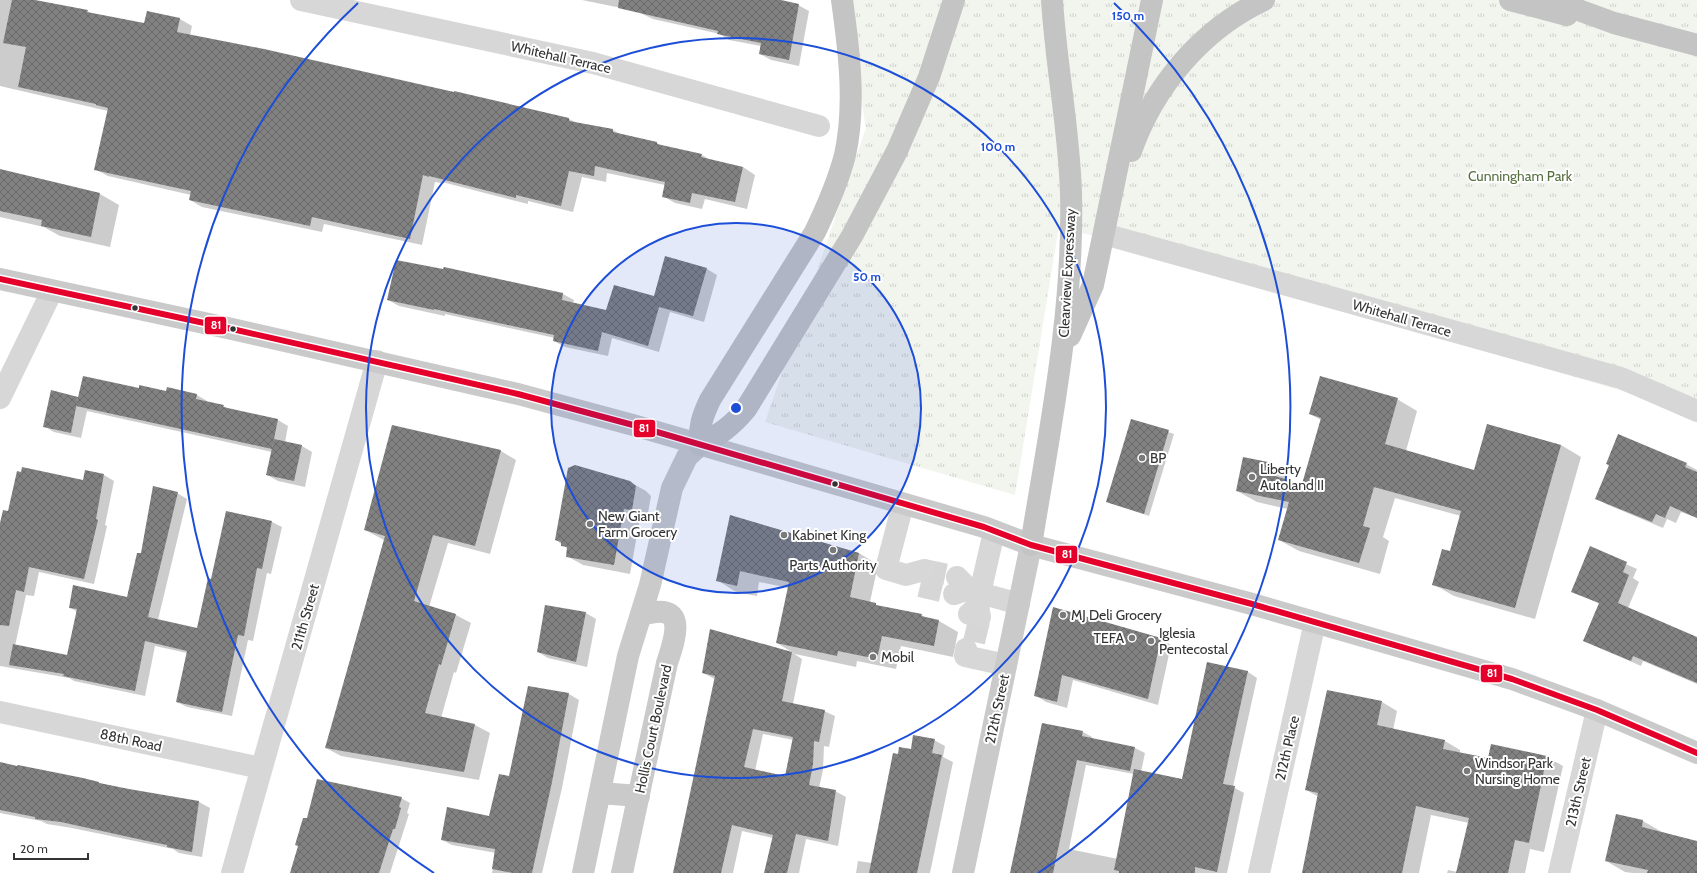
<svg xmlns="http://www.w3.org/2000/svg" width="1697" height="873" viewBox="0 0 1697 873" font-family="Cabin,sans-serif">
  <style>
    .park { fill: url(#park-tufts) }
    .shadow { fill: #0003; fill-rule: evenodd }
    .building { fill: url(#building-cross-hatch); fill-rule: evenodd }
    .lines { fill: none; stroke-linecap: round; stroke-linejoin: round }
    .minor-tunnel { stroke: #d6d6d6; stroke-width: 22; stroke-dasharray: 22 11; stroke-linecap: butt }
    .minor { stroke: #d7d7d7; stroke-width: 22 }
    .major { stroke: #cacaca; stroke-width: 22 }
    .highway { stroke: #c4c4c4; stroke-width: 22 }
    .bus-1-casing { stroke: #fff; stroke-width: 9 }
    .bus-1 { stroke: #e4002b; stroke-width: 6 }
    .ring { fill: none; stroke: #1d4ed8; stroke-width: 2 }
    .bus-dot { fill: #333; stroke: #fff; stroke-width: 1.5 }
    .poi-dot { fill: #7a7a7a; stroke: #fff; stroke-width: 1.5 }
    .labels { text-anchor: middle; stroke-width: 4; stroke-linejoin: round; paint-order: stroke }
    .street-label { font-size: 14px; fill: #333; stroke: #fff }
    .park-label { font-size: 14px; fill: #56703f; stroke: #fff }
    .poi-label { font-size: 14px; fill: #333; stroke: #fff; text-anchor: start }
    .centre { fill: #1d4ed8; stroke: #fff; stroke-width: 2 }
    .ring-label { font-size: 12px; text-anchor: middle; font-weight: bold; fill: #1d4ed8; stroke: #fff; stroke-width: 4; stroke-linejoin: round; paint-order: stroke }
    .line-badge { stroke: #fff; stroke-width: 1.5 }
    .badge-label { font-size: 11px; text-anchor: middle; font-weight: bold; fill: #fff }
  </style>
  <defs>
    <pattern id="park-tufts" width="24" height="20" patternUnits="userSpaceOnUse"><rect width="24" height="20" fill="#f1f5ed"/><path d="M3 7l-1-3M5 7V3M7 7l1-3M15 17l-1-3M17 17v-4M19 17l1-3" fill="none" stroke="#cfd2cc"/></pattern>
    <pattern id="building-cross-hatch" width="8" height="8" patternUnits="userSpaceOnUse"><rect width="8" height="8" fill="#818181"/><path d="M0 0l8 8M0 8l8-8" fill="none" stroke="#6a6a6a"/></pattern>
  </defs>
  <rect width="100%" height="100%" fill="#fff"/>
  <!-- park -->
  <path class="park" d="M845,0H1697V413L1059,226L1015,495L765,422L866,128Z"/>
  <!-- shadow -->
  <g class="shadow">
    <path d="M0,0H33L87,11L94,15L145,25L180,19L192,26L190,35L569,119L577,123L613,130L620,134L657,143L664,147L702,155L712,161L743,167L755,175L747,209L705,199L702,209L675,203L663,196L665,185L607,173L606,182L582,177L573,212L528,201V204L442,182L441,183L435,182L422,245L324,224L322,232L202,207L190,200L191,195L108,176L95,169L108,111L0,86Z"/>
    <path d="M582,0H776L798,5L809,11L799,66L771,60L760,54L761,46L729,40L720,34L653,19L636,11Z"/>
    <path d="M0,170L100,194L119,205L110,247L60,236L44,227L0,217Z"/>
    <path d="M444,268L563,294L574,300L573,304L607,311L655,297L707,269L717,275L704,322L670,312L659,352L612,338L608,356L565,347L554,341L555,338L445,314V316L399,306L388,300L444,270Z"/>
    <path d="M139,390L197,395L207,401V402L223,406L230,409L278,420L288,426L285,442L302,446L312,452L305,487L278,481L267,475L272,452L87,411L81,438L54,432L44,426L51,392L78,398Z"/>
    <path d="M1397,399L1417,411L1406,451L1475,471L1488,425L1561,445L1581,457L1535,619L1454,596L1433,584L1450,552L1461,516L1395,498L1383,537L1389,541L1380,574L1299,551L1279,540L1288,509L1257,502L1237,491L1267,463L1287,475L1286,480L1302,485L1321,420L1310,414Z"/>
    <path d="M1132,420L1174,434L1149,516L1107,502Z"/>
    <path d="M393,426L501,451L516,460L490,554L448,543L429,607L456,615L471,623L456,673L454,672L441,718L475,725L490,733L479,780L341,756L326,748L384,540L365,530Z"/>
    <path d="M1619,436L1686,464L1697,470V518L1681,512L1676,523L1667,519L1663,528L1606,504L1596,498L1610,465Z"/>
    <path d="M85,471L104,475L114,481L105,525L107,526L94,584L39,572L34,596L26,595L15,646L68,656L77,612L70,607L128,598L142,555L177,493L187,499L158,620L198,630L212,580L227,512L272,522L282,527L271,574L267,573L253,641L248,640L232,716L187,707L177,702L187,653L155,646L145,696L74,681L69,678L0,666V528L9,512L84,482Z"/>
    <path d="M630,482L646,491L651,496L647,519L640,518L630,574L583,565L567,556L568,549L556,540Z"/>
    <path d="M731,516L859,553L878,565L870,602L883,608L922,615L927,619L939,621L958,632L953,657L901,646L896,669L857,661L856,667L795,654L777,643L789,588L759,582L757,596L736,592L717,580Z"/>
    <path d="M1590,548L1637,569L1633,578L1639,582L1628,608L1697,638V684L1643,661L1641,666L1595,646L1584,640L1600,604L1572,591Z"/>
    <path d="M1054,608L1161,639L1171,645L1158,705L1073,680L1067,708L1046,702L1035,695Z"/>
    <path d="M586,613L596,619L587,667L548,658L538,652Z"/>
    <path d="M711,630L793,653L802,659L793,704L824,711L835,716L829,747L824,746L823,770L819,788L835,791L846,797L838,846L806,839L799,873H765L773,838L742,831L733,873H674L715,679L703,673ZM763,734L794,740L786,777L755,771Z"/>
    <path d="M1208,663L1248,672L1257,678L1233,787L1244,793L1227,873H1011L1083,732L1092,737V739L1135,748L1145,753L1141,772L1182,781ZM1086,765L1134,774L1118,859L1069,849Z"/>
    <path d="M529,687L569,694L579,700L562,788L542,873H492L496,853L452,845L442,840L489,817L510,777Z"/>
    <path d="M1382,702L1397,711L1393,730L1445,741L1460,750V753L1489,760L1492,745L1547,757L1563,766L1544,852L1530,849L1525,873H1447L1448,870L1458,872L1469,823L1431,815L1419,873H1302L1319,797L1306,790Z"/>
    <path d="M934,740L945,746L943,757L953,762L930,873H856L858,861L872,863L899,755Z"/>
    <path d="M0,764L83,779L129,790L199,802L210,808L202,857L179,853L173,849L159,846L72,828L47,824L41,821L0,813Z"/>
    <path d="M401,798L410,803L407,813L409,814L390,873H292Z"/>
    <path d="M1643,821L1662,832L1697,842V873H1632L1625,872L1606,861Z"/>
  </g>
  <!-- building -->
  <g class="building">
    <path d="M12,0H35L88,10L87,12L144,23L147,11L180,18L177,32L264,49L454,92V91L484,98L569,118V121L613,129V132L657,142V144L702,154L701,157L743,167L735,202L692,193L690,203L662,197L665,182L595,166L594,176L569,171L561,206L516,195V198L429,176V177L423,175L410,239L312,217L310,226L189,200L191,191L94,170L108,108L96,105V104L18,87L26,47L3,43Z"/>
    <path d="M619,0H781L799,4L789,60L759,54L761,43L717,34L718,31L618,8Z"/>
    <path d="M0,169L100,193L91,237L41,226L42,220L0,211Z"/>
    <path d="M665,256L707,268L693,316L659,307L648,346L602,332L598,351L553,341L554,335L434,309V310L387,300L396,260L443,269L444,267L563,293L562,300L606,310L614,285L654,296Z"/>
    <path d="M83,376L139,388V385L166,391L167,387L197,394L196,399L224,405L223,407L278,419L272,449L76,406Z"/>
    <path d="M1320,376L1398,398L1385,444L1474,470L1487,424L1561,445L1515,608L1432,585L1442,549L1450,551L1461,511L1374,487L1363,526L1370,528L1359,563L1278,540L1289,502L1236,491L1243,457L1268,462L1265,473L1302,484L1321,418L1309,414Z"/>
    <path d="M51,390L78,397L71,433L43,427Z"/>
    <path d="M1131,419L1169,430L1144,514L1106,502Z"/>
    <path d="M392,425L501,450L475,546L433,535L414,601L456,614L441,665L439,664L425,713L475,724L464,772L325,748L385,536L364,530Z"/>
    <path d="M1618,434L1687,463L1685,467L1697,472V518L1670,506L1665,518L1656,514L1652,522L1595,499L1609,465L1606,464Z"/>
    <path d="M274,439L302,445L294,481L266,475Z"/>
    <path d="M575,465L630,481L636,486L632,510L624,509L614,565L566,557L567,547L561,546V542L555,540L568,468Z"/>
    <path d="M22,467L83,480L85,470L104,474L96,519L98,520L84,579L29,567L24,592L16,590L9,626L0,625V523L3,510L8,511L17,471L21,472Z"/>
    <path d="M153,486L178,492L148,617L197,628L208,578L211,579L226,511L272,521L262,569L257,568L244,636L238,635L222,712L176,702L187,651L145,641L135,691L63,676L64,674L9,665L13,644L67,655L77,609L69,608L73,585L127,597L137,553H141Z"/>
    <path d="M730,515L859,553L850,597L876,603V605L922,614L921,616L939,620L934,646L882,636L877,659L838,651L837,656L776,643L789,582L740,571L737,586L716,581Z"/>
    <path d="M1590,546L1627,562L1623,572L1629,575L1618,603L1697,637V683L1633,656L1631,661L1583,641L1599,603L1571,592Z"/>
    <path d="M545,605L586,612L576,662L537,652Z"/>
    <path d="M1053,607L1161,638L1148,699L1062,675L1057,702L1034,696Z"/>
    <path d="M710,629L792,652L782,701L825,710L819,742L814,741L813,764L809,785L836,790L828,841L796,834L787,873H764L773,835L732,825L721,873H673L715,676L702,673ZM753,729L793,737L785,776L744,767Z"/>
    <path d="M1207,662L1248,671L1223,784L1235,786L1217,872L1195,867V873H1119V871L1114,870L1134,769L1182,779Z"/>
    <path d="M528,686L569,693L552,782L532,873H513L492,869L495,849L441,840L447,807L489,816L499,774L509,776Z"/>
    <path d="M1327,690L1382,701L1377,725L1445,740L1443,749L1488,758L1491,744L1547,756L1529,843L1515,840L1508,873H1456L1469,818L1416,806L1402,873H1302L1318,793L1305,790Z"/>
    <path d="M1042,723L1083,731L1082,736L1135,747L1130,771L1077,760L1053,873H1010Z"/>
    <path d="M913,735L935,739L932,753L942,755L917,873H869L893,753L898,754L899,747L911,749Z"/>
    <path d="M0,762L17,766L18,765L83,778L99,782V783L129,789L199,801L192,852L167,847V845L147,841L61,822L35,819V817L0,810Z"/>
    <path d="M317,779L402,797L399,807L401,808L395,829H393L379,873H290L298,846L295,845L303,818H307Z"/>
    <path d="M1616,814L1643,820L1642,827L1697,841V873H1647L1648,870L1605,861Z"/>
  </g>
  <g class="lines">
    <!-- minor-tunnel -->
    <g class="minor-tunnel">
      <path d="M924,570L957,577"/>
      <path d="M920,586L954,594"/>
      <path d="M974,642L980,617"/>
    </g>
    <!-- minor -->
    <g class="minor">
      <path d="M301,0L593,63L819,126"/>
      <path d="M1104,234L1621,378L1697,411"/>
      <path d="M0,398L52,291"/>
      <path d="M903,504L886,569L906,575L924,570"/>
      <path d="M994,532L980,593L1019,604"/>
      <path d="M954,594L969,589L957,577"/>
      <path d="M969,614L978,606L980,617"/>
      <path d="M966,649L965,656L1006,665"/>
      <path d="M0,712L261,768"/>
      <path d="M232,873L377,361"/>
      <path d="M1259,873L1315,622"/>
      <path d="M1559,873L1597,710"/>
    </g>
    <!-- major -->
    <g class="major">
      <path d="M0,279L232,329L518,394L633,425L984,527L1031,545L1252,604L1512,679L1597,710L1697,753"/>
      <path d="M600,793L639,796"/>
      <path d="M583,873L628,656L650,585L672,488L687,457L700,445"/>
      <path d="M622,873L667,663C676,636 688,601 642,615"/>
      <path d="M963,873L1031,545"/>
    </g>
    <!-- highway -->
    <g class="highway">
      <path d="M842,0C849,50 856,105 845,155C838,182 827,207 815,232L710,400C702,417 699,426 700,445C720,434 731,427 746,409L852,236L897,151L929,77L954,0"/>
      <path d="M1510,0L1567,15"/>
      <path d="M1551,0L1614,23L1697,45"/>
      <path d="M1131,151C1154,86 1202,29 1264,0"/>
      <path d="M1070,336L1093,285L1152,0"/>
      <path d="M1031,545C1050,428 1074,312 1071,193C1069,128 1056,65 1052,0"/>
    </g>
    <!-- bus-1 casing -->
    <g class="bus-1-casing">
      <path id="bus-1" d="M0,279L232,329L518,394L633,425L984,527L1031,545L1252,604L1512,679L1597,710L1697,753"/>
    </g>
    <!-- bus-1 -->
    <use href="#bus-1" class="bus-1"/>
  </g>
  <!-- distance rings -->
  <circle cx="736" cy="408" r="185" fill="#1d4ed8" fill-opacity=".12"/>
  <g class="ring">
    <circle cx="736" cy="408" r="185"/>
    <circle cx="736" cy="408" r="370"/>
    <path d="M434 873A554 554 0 0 1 358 3M1114 3A554 554 0 0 1 1038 873"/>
  </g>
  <!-- markers -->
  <g class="bus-dot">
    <circle cx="135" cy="308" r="3.5"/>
    <circle cx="233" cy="329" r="3.5"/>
    <circle cx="835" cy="484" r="3.5"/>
  </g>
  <g class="poi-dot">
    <circle cx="1142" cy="458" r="4"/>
    <circle cx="1252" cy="477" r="4"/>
    <circle cx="590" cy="524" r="4"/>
    <circle cx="784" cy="535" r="4"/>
    <circle cx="833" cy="550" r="4"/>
    <circle cx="1063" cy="615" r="4"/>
    <circle cx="1132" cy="638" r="4"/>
    <circle cx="1151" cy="641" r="4"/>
    <circle cx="873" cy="657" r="4"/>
    <circle cx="1467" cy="771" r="4"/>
  </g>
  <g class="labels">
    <!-- street labels -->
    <g class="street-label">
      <text transform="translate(561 57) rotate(13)" y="5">Whitehall Terrace</text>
      <text transform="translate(1067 273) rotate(-87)" y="5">Clearview Expressway</text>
      <text transform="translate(1402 318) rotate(16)" y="5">Whitehall Terrace</text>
      <text transform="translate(305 617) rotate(-74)" y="5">211th Street</text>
      <text transform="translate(997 709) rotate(-78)" y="5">212th Street</text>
      <text transform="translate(653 729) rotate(-78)" y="5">Hollis Court Boulevard</text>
      <text transform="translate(131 740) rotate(12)" y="5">88th Road</text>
      <text transform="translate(1287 748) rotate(-77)" y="5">212th Place</text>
      <text transform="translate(1578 792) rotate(-77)" y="5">213th Street</text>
    </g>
    <!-- park labels -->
    <g class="park-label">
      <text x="1520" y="181">Cunningham Park</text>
    </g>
    <!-- poi labels -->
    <g class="poi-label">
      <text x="1150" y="463">BP</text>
      <text x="1260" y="474">Liberty<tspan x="1260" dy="16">Autoland II</tspan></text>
      <text x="598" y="521">New Giant<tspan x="598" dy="16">Farm Grocery</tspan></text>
      <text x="792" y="540">Kabinet King</text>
      <text x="833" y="570" text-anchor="middle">Parts Authority</text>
      <text x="1071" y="620">MJ Deli Grocery</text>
      <text x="1159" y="638">Iglesia<tspan x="1159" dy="16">Pentecostal</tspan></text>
      <text x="1124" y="643" text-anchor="end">TEFA</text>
      <text x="881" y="662">Mobil</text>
      <text x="1475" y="768">Windsor Park<tspan x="1475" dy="16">Nursing Home</tspan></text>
    </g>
  </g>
  <circle cx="736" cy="408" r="6" class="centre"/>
  <g class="ring-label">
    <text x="1128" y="20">150 m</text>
    <text x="998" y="151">100 m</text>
    <text x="867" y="281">50 m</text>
  </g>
  <g class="line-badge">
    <rect x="204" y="316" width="23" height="19" rx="4" fill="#e4002b"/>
    <rect x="633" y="419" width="23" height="19" rx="4" fill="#e4002b"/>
    <rect x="1055" y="545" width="23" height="19" rx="4" fill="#e4002b"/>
    <rect x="1480" y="664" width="23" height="19" rx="4" fill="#e4002b"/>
  </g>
  <g class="badge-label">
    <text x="216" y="329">81</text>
    <text x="644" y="432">81</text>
    <text x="1067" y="558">81</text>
    <text x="1492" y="677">81</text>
  </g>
  <!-- scale -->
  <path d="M14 853v6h74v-6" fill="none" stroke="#333333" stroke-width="2"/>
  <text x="20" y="853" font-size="12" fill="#333333" stroke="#ffffff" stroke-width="3" paint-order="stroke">20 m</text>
</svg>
